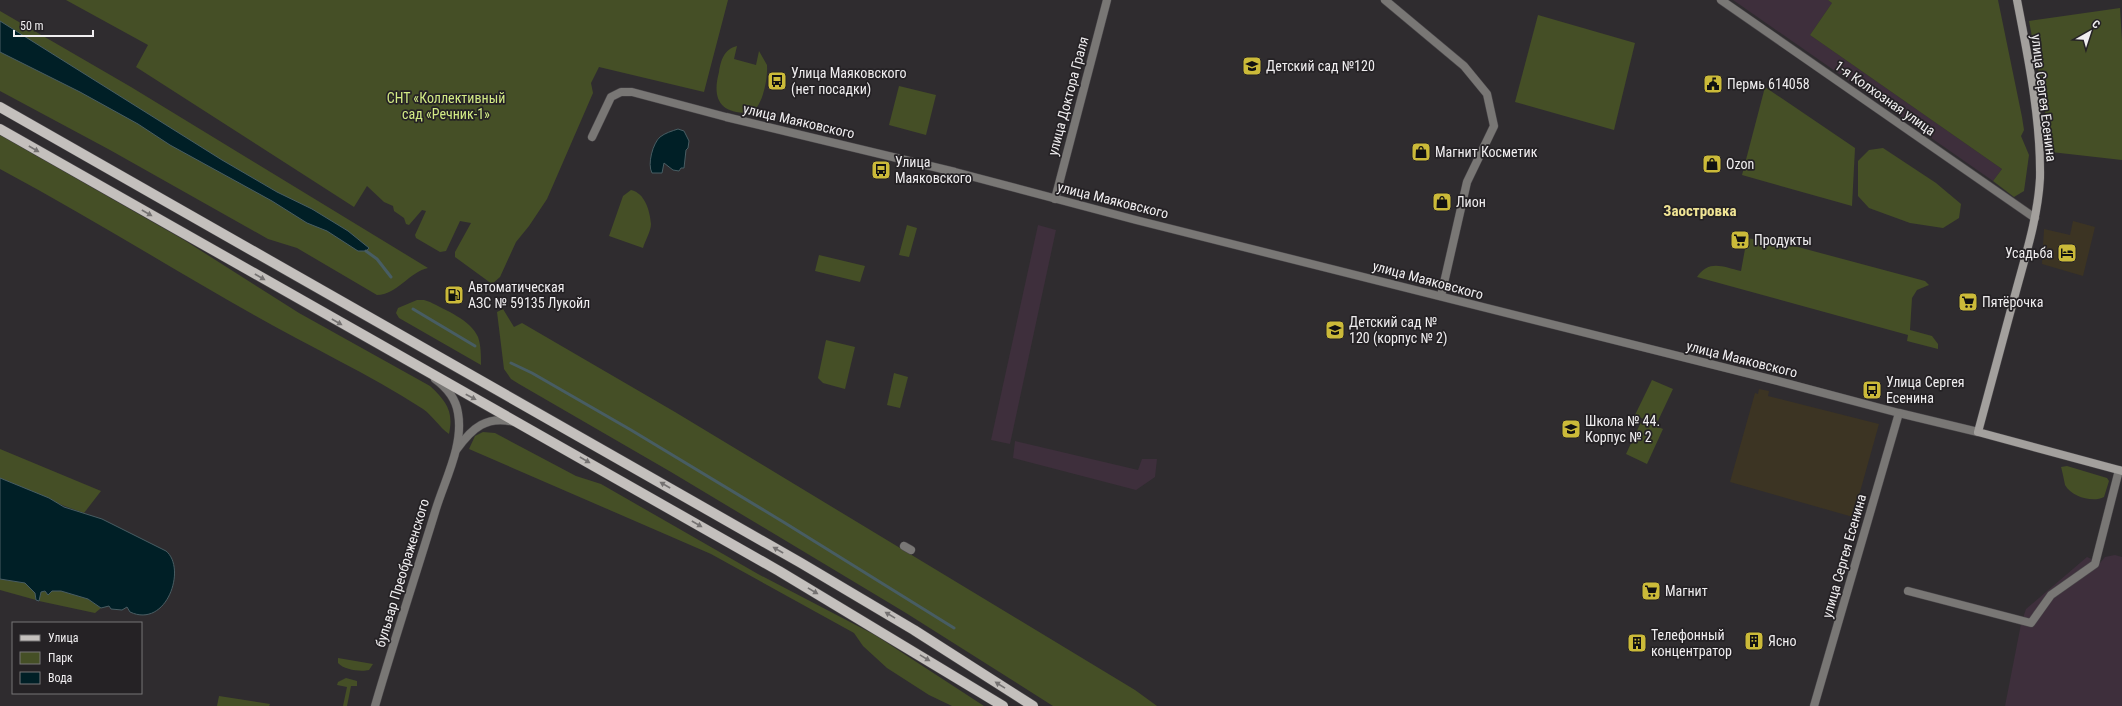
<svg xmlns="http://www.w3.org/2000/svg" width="2122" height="706" viewBox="0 0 2122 706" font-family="'Roboto Condensed',sans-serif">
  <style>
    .commercial { fill: #3c3423 }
    .industrial { fill: #3e2f3c }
    .green { fill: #454f26 }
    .water { fill: #001f26; stroke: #485d63 }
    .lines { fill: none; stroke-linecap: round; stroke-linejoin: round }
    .stream { stroke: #485d63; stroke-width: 3 }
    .street-casing { stroke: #4a474a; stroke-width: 9 }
    .secondary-casing { stroke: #4a474a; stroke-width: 9 }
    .primary-casing { stroke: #4a474a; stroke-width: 11 }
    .street { stroke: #797775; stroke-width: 8 }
    .secondary { stroke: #a3a09d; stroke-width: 8 }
    .primary { stroke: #c4c0bd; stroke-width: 10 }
    .oneway { fill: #747171 }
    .labels { text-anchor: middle; stroke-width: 3.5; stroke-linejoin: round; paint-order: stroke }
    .poi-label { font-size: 14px; fill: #f0eef0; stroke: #252225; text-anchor: start }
    .street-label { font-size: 14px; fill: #f0eef0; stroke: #252225 }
    .park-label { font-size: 14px; fill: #d2ea85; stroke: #252225 }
    .neighbourhood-label { font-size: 15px; font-weight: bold; fill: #f0e495; stroke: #252225 }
  </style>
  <rect width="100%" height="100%" fill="#2f2c2f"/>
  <!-- commercial -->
  <g class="commercial">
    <path d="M2073,221L2095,227L2083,276L2042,264L2044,229L2070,235Z"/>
    <path d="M1759,389L1769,391L1768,396L1879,424L1853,517L1730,482L1755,393L1758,394Z"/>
  </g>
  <!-- industrial -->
  <g class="industrial">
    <path d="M1733,0H1828L1832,3L1810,35L2002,169L1993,181Z"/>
    <path d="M1038,225L1056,230L1010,444L991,440Z"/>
    <path d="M1015,441L1138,470L1142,459H1157L1155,477L1136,490L1013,458Z"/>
    <path d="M2115,555L2122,557V706H2005L2021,624L2026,609L2087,557L2100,563L2105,557Z"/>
  </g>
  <!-- green -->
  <g class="green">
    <path d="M66,0H728L704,92L599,67L591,83L593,93L547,199L529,226L516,242L500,277L492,284L455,257V252L471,223L460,221L446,251L440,252L416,238L415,235L426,211L422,210L409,225L406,224L404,218L394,211L393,206L384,202L367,186L354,207L136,67L148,45Z"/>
    <path d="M1828,0H1998L2022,117L2024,130L2021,136L2029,155L2024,191L2014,197L1993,181L2002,169L1810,35L1832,3Z"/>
    <path d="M2120,8L2122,41V160L2051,152L2041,84L2029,21Z"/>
    <path d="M0,11L131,87L428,268C409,272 397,295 377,295L297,248L268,239L110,150L0,91Z"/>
    <path d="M1538,15L1635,43L1614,130L1515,102Z"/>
    <path d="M737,46L734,59L756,65L759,51L767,65C768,77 763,108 750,113C719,114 712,98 719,72C721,60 724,49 737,46Z"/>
    <path d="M899,86L936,95L926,135L889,125Z"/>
    <path d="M1765,87L1855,148L1852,206L1742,175Z"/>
    <path d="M0,135L184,240L299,313L430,386C446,401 454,411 449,434C439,427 433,416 423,409C369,374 310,347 254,315C169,267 86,215 0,169Z"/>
    <path d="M1883,148L1936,183L1961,204L1959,218L1943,228L1910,223L1869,208L1858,196V161L1869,150Z"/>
    <path d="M631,190C645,193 650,211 651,224C651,231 645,241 643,248L609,236L623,196Z"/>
    <path d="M907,225L917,228L909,257L899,255Z"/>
    <path d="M1747,238L1798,247L1925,281L1929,285L1917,290L1912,298L1910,330L1932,336L1938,344V349L1907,341L1908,335L1697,277C1709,259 1723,267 1741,271Z"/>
    <path d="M819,255L865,266L860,282L815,271Z"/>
    <path d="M417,300H424L430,302C445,310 471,320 478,337C481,345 481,356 481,365L399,318L396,313L398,308Z"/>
    <path d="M503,309L514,327L522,323L675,412L1135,690L1157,706H1053L906,613L671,472L519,384L511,379L504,369L497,312Z"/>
    <path d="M826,340L855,347L845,389L823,383L818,378Z"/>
    <path d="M894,373L908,377L900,408L887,405Z"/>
    <path d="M1652,380L1673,389L1656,425L1635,415Z"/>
    <path d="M1642,420L1663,429L1647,464L1626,454Z"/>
    <path d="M483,432L495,433L576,476L601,484L758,574L875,635L984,706H952L929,695L887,668L863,646L854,633L711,554L469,449L475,436Z"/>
    <path d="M0,449L101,491L84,513C56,504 28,489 0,478Z"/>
    <path d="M2067,466L2107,478L2109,481L2104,497C2093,503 2072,497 2065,485C2065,484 2062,470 2061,467Z"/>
    <path d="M0,579L25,583L35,593L36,600L0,590Z"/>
    <path d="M58,590L88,599L101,608L95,613L39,601L41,592Z"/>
    <path d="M338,658L373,664L369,670C361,672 344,670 338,663Z"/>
    <path d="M346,678L357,681V686H351L347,706H343L347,687L337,685L338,682Z"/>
    <path d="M219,696L270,704L269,706H217Z"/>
  </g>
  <!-- water -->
  <g class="water">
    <path d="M0,21L222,160L277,192L312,209L348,231L369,248L366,251H358L327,231L307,223L272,201L170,145L138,124L80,92L0,52Z"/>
    <path d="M678,129L684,131L689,141L688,148L686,150L684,168H681L679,171L673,170L664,163L662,173H652C647,164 653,143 660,137C665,133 672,131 678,129Z"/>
    <path d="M0,478L49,498L64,507L102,519L166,551C187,568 167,629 130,612L127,607L122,610L111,609L109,606L101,608L88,599L61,591H52L48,595L45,591L41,592L39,601L36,600L35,593L25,583L0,579Z"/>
  </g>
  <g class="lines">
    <!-- stream -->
    <g class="stream">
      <path d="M366,251L377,259L391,277"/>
      <path d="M413,309L475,346"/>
      <path d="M511,363L532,373L631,430L785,523L954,628"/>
    </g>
    <!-- street casing -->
    <g class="street-casing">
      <g id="street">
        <path d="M1385,0L1464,66L1487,94L1494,126L1467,182L1441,296"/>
        <path d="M1721,0L2035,218"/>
        <path d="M592,137L611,97L621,92H632L726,117L955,172L1136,220L1778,381L1899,413L1978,432"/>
        <path d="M1055,199L1107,0"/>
        <path d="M457,449C472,428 487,415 514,422"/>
        <path d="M904,546L911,550"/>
        <path d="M1908,591L2031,623L2051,595L2095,564L2119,470"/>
        <path d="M375,706C394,641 415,577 435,512C444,481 464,446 458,413C456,399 446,387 435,379"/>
        <path d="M1814,706L1899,413"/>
      </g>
    </g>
    <!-- secondary casing -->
    <g class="secondary-casing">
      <path id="secondary" d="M2017,0C2028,57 2041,119 2040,178C2038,216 2026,254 2016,291C2003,338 1991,385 1978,432L2122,471"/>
    </g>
    <!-- primary casing -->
    <g class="primary-casing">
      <g id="primary">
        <path d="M0,107L801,563L914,630L1033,706"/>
        <path d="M0,129L779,571L1003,706"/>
      </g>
    </g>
    <!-- street -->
    <use href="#street" class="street"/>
    <!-- secondary -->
    <use href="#secondary" class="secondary"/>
    <!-- primary -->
    <use href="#primary" class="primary"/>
  </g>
  <!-- one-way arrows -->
  <defs><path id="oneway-solid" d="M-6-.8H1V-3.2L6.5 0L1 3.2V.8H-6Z"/></defs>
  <g class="oneway">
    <use href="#oneway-solid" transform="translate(34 149) rotate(30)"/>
    <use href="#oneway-solid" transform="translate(147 213) rotate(30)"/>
    <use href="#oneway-solid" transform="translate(260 277) rotate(30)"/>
    <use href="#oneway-solid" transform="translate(337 322) rotate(30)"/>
    <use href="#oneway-solid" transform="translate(471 397) rotate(28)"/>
    <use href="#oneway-solid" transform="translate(585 460) rotate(30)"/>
    <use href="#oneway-solid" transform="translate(665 485) rotate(-150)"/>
    <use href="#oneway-solid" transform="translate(697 524) rotate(30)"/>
    <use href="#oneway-solid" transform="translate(778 550) rotate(-150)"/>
    <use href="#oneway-solid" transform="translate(813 591) rotate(31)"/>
    <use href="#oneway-solid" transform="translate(890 615) rotate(-149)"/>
    <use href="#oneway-solid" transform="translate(925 658) rotate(31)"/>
    <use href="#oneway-solid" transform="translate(1000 685) rotate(-148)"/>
  </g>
  <!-- icons -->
  <defs>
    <g id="school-square" transform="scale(1)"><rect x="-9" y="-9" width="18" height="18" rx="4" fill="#cbba39" stroke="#252225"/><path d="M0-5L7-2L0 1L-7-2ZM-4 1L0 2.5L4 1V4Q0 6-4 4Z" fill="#111"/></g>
    <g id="bus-square" transform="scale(1)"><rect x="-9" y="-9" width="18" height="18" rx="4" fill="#cbba39" stroke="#252225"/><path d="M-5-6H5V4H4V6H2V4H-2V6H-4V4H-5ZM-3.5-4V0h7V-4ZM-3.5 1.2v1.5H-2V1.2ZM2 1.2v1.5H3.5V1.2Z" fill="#111"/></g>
    <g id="civic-square" transform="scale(1)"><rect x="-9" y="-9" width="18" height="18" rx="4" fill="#cbba39" stroke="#252225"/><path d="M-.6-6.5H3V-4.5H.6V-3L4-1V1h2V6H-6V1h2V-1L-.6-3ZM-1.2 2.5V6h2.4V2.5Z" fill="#111"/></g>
    <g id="shop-square" transform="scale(1)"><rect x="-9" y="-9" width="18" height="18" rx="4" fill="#cbba39" stroke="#252225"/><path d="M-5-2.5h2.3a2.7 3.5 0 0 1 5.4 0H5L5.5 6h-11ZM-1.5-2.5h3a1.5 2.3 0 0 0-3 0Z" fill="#111"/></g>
    <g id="supermarket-square" transform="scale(1)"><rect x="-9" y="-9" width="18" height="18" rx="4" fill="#cbba39" stroke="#252225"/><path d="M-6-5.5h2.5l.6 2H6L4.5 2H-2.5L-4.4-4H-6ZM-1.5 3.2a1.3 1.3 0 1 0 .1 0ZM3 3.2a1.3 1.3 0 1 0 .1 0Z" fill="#111"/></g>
    <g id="hotel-square" transform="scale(1)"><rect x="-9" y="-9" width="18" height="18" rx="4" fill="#cbba39" stroke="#252225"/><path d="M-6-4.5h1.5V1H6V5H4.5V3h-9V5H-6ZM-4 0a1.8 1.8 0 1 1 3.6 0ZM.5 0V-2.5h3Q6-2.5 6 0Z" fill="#111"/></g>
    <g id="fuel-square" transform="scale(1)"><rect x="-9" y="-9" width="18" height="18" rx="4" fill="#cbba39" stroke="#252225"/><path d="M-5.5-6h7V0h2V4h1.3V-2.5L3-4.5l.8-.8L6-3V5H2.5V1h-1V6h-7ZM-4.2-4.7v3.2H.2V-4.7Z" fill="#111"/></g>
    <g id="building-square" transform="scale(1)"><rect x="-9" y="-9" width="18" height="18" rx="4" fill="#cbba39" stroke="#252225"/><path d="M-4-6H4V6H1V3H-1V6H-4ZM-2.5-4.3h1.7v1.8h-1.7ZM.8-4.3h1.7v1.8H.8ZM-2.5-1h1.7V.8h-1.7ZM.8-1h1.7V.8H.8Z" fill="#111"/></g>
  </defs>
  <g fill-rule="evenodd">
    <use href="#school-square" x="1252" y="66"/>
    <use href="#bus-square" x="777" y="81"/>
    <use href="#civic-square" x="1713" y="84"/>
    <use href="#shop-square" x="1421" y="152"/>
    <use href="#shop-square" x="1712" y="164"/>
    <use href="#bus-square" x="881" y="170"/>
    <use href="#shop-square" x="1442" y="202"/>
    <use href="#supermarket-square" x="1740" y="240"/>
    <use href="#hotel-square" x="2067" y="253"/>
    <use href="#fuel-square" x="454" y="295"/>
    <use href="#supermarket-square" x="1968" y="302"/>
    <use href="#school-square" x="1335" y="330"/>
    <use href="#bus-square" x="1872" y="390"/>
    <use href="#school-square" x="1571" y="429"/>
    <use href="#supermarket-square" x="1651" y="591"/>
    <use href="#building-square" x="1754" y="641"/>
    <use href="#building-square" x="1637" y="643"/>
  </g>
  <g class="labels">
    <!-- poi labels -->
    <g class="poi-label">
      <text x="1266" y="71">Детский сад №120</text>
      <text x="791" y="78">Улица Маяковского<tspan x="791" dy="16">(нет посадки)</tspan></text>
      <text x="1727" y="89">Пермь 614058</text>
      <text x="1435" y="157">Магнит Косметик</text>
      <text x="895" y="167">Улица<tspan x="895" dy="16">Маяковского</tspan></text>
      <text x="1726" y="169">Ozon</text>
      <text x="1456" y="207">Лион</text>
      <text x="1754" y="245">Продукты</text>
      <text x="2053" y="258" text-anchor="end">Усадьба</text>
      <text x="468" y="292">Автоматическая<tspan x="468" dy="16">АЗС № 59135 Лукойл</tspan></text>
      <text x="1982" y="307">Пятёрочка</text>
      <text x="1349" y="327">Детский сад №<tspan x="1349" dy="16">120 (корпус № 2)</tspan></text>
      <text x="1886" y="387">Улица Сергея<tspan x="1886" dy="16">Есенина</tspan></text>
      <text x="1585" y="426">Школа № 44.<tspan x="1585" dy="16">Корпус № 2</tspan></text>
      <text x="1665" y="596">Магнит</text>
      <text x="1651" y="640">Телефонный<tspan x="1651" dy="16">концентратор</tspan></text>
      <text x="1768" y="646">Ясно</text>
    </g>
    <!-- street labels -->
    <g class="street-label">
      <text transform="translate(1068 96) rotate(-75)" y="5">улица Доктора Граля</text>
      <text transform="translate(1885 98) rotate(35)" y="5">1-я Колхозная улица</text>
      <text transform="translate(2044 98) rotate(83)" y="5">улица Сергея Есенина</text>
      <text transform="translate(799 121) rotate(13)" y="5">улица Маяковского</text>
      <text transform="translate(1113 200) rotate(14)" y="5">улица Маяковского</text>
      <text transform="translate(1428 280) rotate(15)" y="5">улица Маяковского</text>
      <text transform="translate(1742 359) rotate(14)" y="5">улица Маяковского</text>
      <text transform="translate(1844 556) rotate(-74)" y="5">улица Сергея Есенина</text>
      <text transform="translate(402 573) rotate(-73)" y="5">бульвар Преображенского</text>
    </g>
    <!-- park labels -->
    <g class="park-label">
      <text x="446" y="103">СНТ «Коллективный<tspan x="446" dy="16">сад «Речник-1»</tspan></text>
    </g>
    <!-- neighbourhood labels -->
    <g class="neighbourhood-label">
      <text x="1700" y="216">Заостровка</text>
    </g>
  </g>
  <!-- legend -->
  <rect x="12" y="622" width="130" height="72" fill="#252225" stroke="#767476"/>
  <rect x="20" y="635" width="20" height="6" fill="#c4c0bd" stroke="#767476"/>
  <text x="48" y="642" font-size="12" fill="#f0eef0">Улица</text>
  <rect x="20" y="652" width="20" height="12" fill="#454f26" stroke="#767476"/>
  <text x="48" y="662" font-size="12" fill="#f0eef0">Парк</text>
  <rect x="20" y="672" width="20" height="12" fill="#001f26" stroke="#767476"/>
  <text x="48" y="682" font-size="12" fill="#f0eef0">Вода</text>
  <!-- north arrow -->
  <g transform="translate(2090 32) rotate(39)" stroke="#252225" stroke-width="3" paint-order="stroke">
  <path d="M0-3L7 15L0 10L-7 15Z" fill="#f0eef0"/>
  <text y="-6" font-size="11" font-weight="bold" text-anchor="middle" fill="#f0eef0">С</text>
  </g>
  <!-- scale -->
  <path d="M14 30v6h79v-6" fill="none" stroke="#f0eef0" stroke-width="2"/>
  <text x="20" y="30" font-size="12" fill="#f0eef0" stroke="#252225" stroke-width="3" paint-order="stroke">50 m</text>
</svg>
